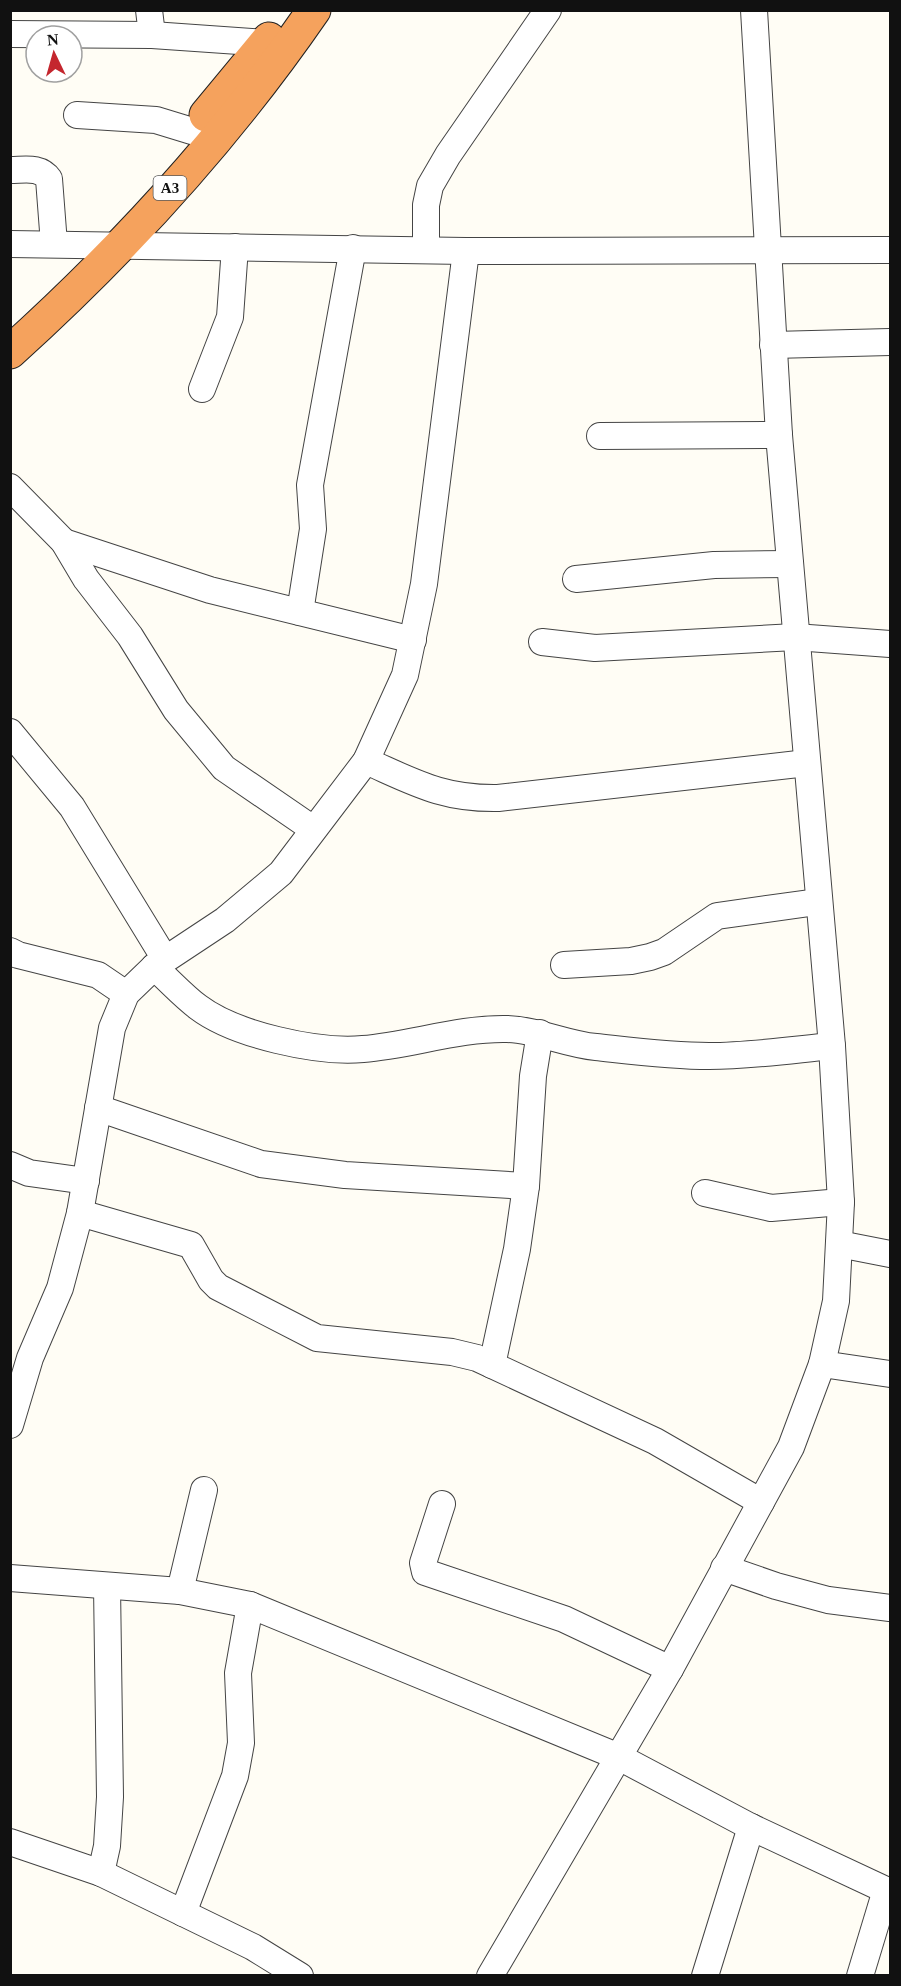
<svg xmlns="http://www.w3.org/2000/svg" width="901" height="1986" viewBox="0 0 901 1986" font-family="'Times New Roman',serif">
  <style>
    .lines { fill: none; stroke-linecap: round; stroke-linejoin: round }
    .minor-casing { stroke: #444; stroke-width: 28 }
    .highway-casing { stroke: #222; stroke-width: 35 }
    .minor { stroke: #fff; stroke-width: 26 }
    .highway { stroke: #f5a25d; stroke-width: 33 }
    .labels { text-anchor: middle; stroke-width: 6; stroke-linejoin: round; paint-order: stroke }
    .shield { fill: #fff; stroke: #585858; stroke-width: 1.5 }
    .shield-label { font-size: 15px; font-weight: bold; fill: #111 }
  </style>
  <rect width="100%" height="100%" fill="#fffdf5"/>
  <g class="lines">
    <!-- minor casing -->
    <g class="minor-casing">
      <g id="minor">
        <path d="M149,10L152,35"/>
        <path d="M10,34L152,35L266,43"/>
        <path d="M77,115L156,120L192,131"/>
        <path d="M10,170C25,170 40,166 49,179L54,244"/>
        <path d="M10,244L466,251L890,250"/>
        <path d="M426,249V205L430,186L448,155L548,10"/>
        <path d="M773,345L890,342"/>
        <path d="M202,389L230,317L235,247"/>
        <path d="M600,436L779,435"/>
        <path d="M10,487L64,542L86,579L130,636L176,710L224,768L313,829"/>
        <path d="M64,542L210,590L413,640"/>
        <path d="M576,579L714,565L790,564"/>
        <path d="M300,612L313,529L310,485L353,248"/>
        <path d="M542,642L595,648L795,637L890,644"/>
        <path d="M10,732L72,807L165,959"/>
        <path d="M366,761C414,782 442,799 498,798L807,763"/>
        <path d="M10,951L18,955L98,975L126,994"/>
        <path d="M564,965L631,961L650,957L664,952L717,916L817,902"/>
        <path d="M154,967C169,980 182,995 198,1007C235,1035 317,1053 363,1049C411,1045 459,1028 507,1029C538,1030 565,1044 596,1047C633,1051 672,1056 709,1056C750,1056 791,1050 832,1046"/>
        <path d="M98,1108L261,1164L345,1175L526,1186"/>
        <path d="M10,1165L29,1173L86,1181"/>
        <path d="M705,1193L771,1208L841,1202"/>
        <path d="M80,1213L191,1245L211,1280L218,1287L317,1338L452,1352L477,1358L655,1441L761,1502"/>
        <path d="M839,1244L890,1254"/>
        <path d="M822,1364L890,1374"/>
        <path d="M492,1365L517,1249L526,1186L533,1076L540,1033"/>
        <path d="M10,1425L30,1358L60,1288L80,1213L112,1028L126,994L154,967L225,920L281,873L366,761L405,675L424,584L466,251"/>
        <path d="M442,1504L423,1563L425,1572L564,1619L670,1669"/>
        <path d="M724,1568L776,1586L828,1600L890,1608"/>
        <path d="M10,1578L180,1591L250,1605L619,1757L751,1827L890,1892"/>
        <path d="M180,1591L204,1490"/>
        <path d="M10,1842L101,1873L253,1947L300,1976"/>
        <path d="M101,1873L107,1846L110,1797L107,1586"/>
        <path d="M183,1913L235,1776L241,1743L238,1673L250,1605"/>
        <path d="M490,1976L670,1669L791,1447L822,1364L836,1301L841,1202L832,1046L779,435L754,10"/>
        <path d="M705,1976L751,1827"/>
        <path d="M860,1976L886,1890"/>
      </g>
    </g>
    <!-- highway casing -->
    <g class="highway-casing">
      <g id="highway">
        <path d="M206,115L269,39"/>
        <path d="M10,352C123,250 228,135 314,10"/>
      </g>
    </g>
    <!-- minor -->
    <use href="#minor" class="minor"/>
    <!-- highway -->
    <use href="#highway" class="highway"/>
  </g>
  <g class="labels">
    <!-- shield labels -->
    <rect class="shield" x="153.5" y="176" width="33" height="24" rx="4.5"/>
    <g class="shield-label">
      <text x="170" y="193">A3</text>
    </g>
  </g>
  <!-- border -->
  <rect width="901" height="1986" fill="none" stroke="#111111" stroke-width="24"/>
  <!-- north arrow -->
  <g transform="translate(54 54) rotate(355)"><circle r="28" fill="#ffffff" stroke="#a0a0a0" stroke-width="1.5"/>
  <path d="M0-4.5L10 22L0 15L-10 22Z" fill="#c4262e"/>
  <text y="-9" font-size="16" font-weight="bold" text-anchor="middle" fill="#111111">N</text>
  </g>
</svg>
